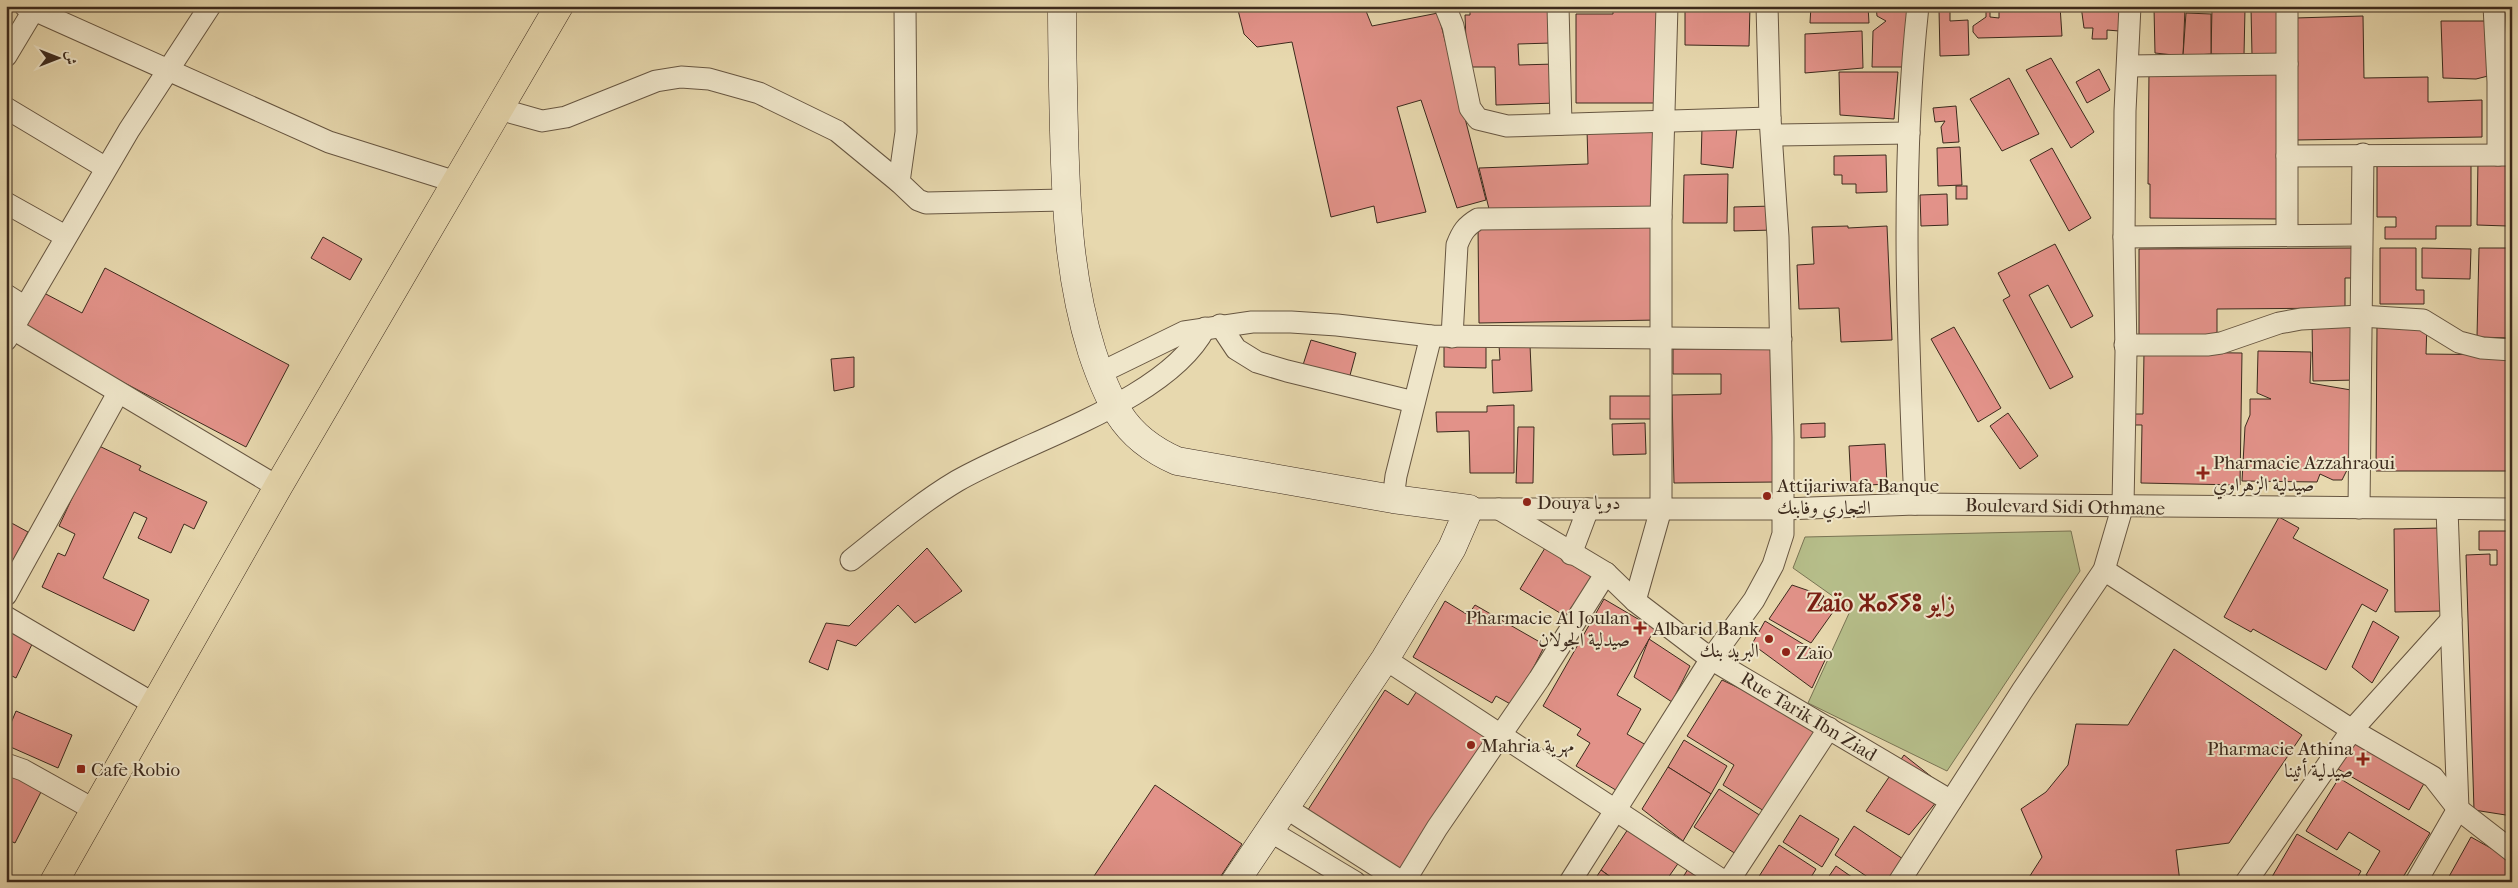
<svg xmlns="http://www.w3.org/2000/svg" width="2518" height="888" viewBox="0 0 2518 888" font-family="'IM FELL French Canon',Amiri,'Noto Sans Tifinagh',serif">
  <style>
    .green { fill: #b6be8a; stroke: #797454 }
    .building { fill: #e29289; stroke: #3c2a1d }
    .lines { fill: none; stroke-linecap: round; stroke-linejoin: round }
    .street-casing { stroke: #675641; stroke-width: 23 }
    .secondary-casing { stroke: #3c2a1d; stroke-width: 29 }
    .highway-casing { stroke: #3c2a1d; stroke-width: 29 }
    .street { stroke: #efe6ca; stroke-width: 21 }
    .secondary { stroke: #efe6ca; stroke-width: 28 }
    .highway { stroke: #e7d8ae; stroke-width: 28 }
    .poi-dot { fill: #8f2418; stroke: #efe6ca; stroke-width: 2 }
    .labels { text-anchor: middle; stroke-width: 4; stroke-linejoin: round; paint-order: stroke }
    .poi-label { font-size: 19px; fill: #3c2a1d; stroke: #efe6ca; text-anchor: start }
    .street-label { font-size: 19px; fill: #3c2a1d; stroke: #efe6ca }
    .district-label { font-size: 24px; font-weight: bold; fill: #7a1f14; stroke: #efe6ca }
  </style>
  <rect width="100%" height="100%" fill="#e7d8ae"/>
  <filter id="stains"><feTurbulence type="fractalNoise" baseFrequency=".004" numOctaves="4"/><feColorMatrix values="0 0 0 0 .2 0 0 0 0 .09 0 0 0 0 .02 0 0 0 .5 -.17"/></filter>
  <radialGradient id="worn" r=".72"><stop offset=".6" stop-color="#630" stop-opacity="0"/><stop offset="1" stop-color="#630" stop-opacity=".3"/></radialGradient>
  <!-- green -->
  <path class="green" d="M2071,531L2080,571L1947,771L1808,703L1851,609L1793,568L1805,537Z"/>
  <!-- building -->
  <g class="building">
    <path d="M1237,6H1364L1372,26L1438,13L1486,200L1457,208L1421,100L1397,107L1426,212L1377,223L1374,206L1331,217L1292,42L1257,47L1244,34Z"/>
    <path d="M1470,6H1551L1552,43L1518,44L1519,65L1555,64L1556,103L1496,105L1495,67H1467L1465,15H1470Z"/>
    <path d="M1613,6H1662L1663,103H1576V14H1613Z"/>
    <path d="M1685,6H1750L1749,46L1685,45Z"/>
    <path d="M1811,6H1868L1869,23H1810Z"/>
    <path d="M1876,6H1911L1908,67H1872L1873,31L1886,21L1877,16Z"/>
    <path d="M1999,6H2060L2062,36L1978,38L1973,32V26L1986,17V7H1990V17L1999,18Z"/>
    <path d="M2081,6H2119V31L2107,30V39H2092L2093,28H2084Z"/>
    <rect x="2220" y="6" width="46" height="3"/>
    <path d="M1950,8V21L1968,20L1969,55L1940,56L1939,9Z"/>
    <path d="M2154,8H2185L2183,56L2155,53Z"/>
    <path d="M2212,8L2245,9L2244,55L2211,54Z"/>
    <path d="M2251,8H2286L2287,54L2252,55Z"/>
    <path d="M2186,13L2211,14V54L2183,56Z"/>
    <path d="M2363,16L2364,78L2428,77V102L2482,100V137L2297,140L2295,18Z"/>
    <path d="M2441,21H2485L2488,76L2476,79L2443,78Z"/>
    <path d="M1862,31L1863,68L1805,73V34Z"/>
    <path d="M2051,58L2094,132L2071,148L2026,70Z"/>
    <path d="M2099,69L2110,90L2087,103L2076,82Z"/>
    <path d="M2149,70L2283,71L2282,219L2150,218V184H2148Z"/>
    <path d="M1839,72H1898L1894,119L1840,115Z"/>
    <path d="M2009,78L2039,134L2002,151L1970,99Z"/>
    <path d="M1956,106L1959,142L1943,143L1941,127L1945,121L1935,122L1933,108Z"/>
    <path d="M1702,127H1737L1733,168L1701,164Z"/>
    <path d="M1587,130L1657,132L1658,212L1490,213L1479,168L1588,164Z"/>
    <path d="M1960,147L1962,185L1938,186L1937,148Z"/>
    <path d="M2052,148L2091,218L2069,231L2030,160Z"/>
    <path d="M1886,155L1887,192L1856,193V184H1842V175H1834V156Z"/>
    <path d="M2471,158V226H2436V239H2385V227H2396V217H2377V159Z"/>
    <path d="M2478,159H2512V338L2477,337L2479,248H2507V226L2477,225Z"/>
    <path d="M1728,174L1727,223H1683L1684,175Z"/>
    <rect x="1956" y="186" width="11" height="13"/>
    <path d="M1947,194L1948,225L1921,226L1920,195Z"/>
    <path d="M1774,206V230L1734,231V207Z"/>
    <path d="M1657,224L1658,320L1479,323L1478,226Z"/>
    <path d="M1848,226V228L1887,226L1892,340L1841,342L1839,308L1799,309L1797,265L1814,264L1812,227Z"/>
    <path d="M323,237L362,259L350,280L311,258Z"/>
    <path d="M2055,244L2093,316L2071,328L2048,285L2029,295L2073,377L2050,389L2003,300L2010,296L1998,273Z"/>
    <path d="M2354,248V278H2345V308L2217,309V338H2139V249Z"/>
    <path d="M2380,248H2416V290H2424V304H2380Z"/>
    <path d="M2422,248L2471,249L2470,279L2422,278Z"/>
    <path d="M105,268L289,365L246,447L24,330L44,293L82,313Z"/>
    <path d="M2312,323H2355L2356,380L2313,381Z"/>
    <path d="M2377,323H2427L2426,354L2512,355V471H2376Z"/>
    <path d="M1954,327L2001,408L1978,422L1931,339Z"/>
    <path d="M1311,340L1356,353L1349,379L1302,368Z"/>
    <path d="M1444,345L1486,346V368L1444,367Z"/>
    <path d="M1499,345H1530L1532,391L1493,393L1492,360H1500Z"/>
    <path d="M1775,348L1777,482L1674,483L1672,395L1721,394V374H1673V349Z"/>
    <path d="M2258,351L2311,352L2310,383L2351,390L2358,470H2347L2342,480H2333L2320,474L2317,482L2242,481L2245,427L2250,415V399H2271L2257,393Z"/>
    <path d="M2144,352L2242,353L2240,485L2141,483L2142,425H2132V414H2143Z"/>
    <path d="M854,357V387L834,391L831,359Z"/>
    <rect x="1610" y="396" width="43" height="23"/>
    <path d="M1514,405V473H1470L1469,431L1437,432L1436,412H1487V406Z"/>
    <path d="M2008,413L2038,456L2020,469L1990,426Z"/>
    <path d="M1645,423L1646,454L1613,455L1612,424Z"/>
    <path d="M1825,423V437L1801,438V424Z"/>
    <path d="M1518,427H1534L1533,483H1516Z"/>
    <path d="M1885,444L1887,484L1851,486L1849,446Z"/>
    <path d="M97,445L141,466L139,470L207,502L194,529L184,524L171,553L138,538L147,518L134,512L103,578L149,600L134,631L42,587L58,553L65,556L75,534L59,526Z"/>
    <path d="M2279,517L2299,528L2293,538L2388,590L2376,612L2362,604L2326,670L2253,629L2251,632L2224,617Z"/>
    <path d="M6,520L28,532L6,574Z"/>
    <path d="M2440,528L2442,611L2395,612L2394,529Z"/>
    <path d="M2479,531H2512V816L2474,810L2466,555L2490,554V565H2497V550H2479Z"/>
    <path d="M927,548L962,591L915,623L898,605L856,646L837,640L828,670L809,662L826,623L849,626Z"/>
    <path d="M1545,548L1593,578L1565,616L1520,589Z"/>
    <path d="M1792,585L1824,596L1818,605L1833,612L1811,643L1769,619Z"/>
    <path d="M1604,599L1655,629L1617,695L1641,709L1627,734L1646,745L1619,792L1576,766L1590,743L1577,735L1581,729L1543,706Z"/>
    <path d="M1445,601L1468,615L1475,605L1545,645L1514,706L1496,696L1492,703L1413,657Z"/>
    <path d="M1765,621L1826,658L1812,688L1752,644Z"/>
    <path d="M2373,621L2399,637L2372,683L2352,667Z"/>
    <path d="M6,627L34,640L16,678L6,673Z"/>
    <path d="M1649,639L1690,666L1672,702L1634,677Z"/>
    <path d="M2174,649L2302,735L2229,843L2176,850L2180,882H2026L2042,857L2021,809L2046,792L2068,765L2076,724L2128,725Z"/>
    <path d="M1722,680L1821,727L1764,811L1723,785L1734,765L1687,736Z"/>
    <path d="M1420,686L1495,735L1404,876L1306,813L1385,690L1408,705Z"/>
    <path d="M16,711L72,735L58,768L6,745V735Z"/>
    <path d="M2355,739L2426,780L2409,810L2338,769Z"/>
    <path d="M1684,740L1727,766L1711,794L1668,767Z"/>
    <path d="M1904,755L1947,789L1909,835L1866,811Z"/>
    <path d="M1668,767L1711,794L1683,841L1642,809Z"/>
    <path d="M6,772L42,790L15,843L6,839Z"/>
    <path d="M2339,778L2430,833L2400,882H2377L2366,875L2380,851L2349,832L2337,850L2306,831Z"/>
    <path d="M1155,785L1242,844L1217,882H1090Z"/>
    <path d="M1719,789L1761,816L1736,854L1694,827Z"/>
    <path d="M1800,815L1839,839L1822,867L1783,842Z"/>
    <path d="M1632,823L1682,858L1665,882H1618L1601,870Z"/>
    <path d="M1854,826L1906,861L1892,882H1875L1835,855Z"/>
    <path d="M2297,834L2361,871L2355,882H2269Z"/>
    <path d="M2471,837L2512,860V882H2446Z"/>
    <path d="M1779,845L1816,869L1808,882H1764L1758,878Z"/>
    <path d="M1836,866L1859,882H1825Z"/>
    <path d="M1688,869L1708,882H1680Z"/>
    <path d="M1601,870L1617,882H1593Z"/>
  </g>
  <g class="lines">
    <!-- street casing -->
    <g class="street-casing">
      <g id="street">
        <path d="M25,6L329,142L456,182"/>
        <path d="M905,6L906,132L899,182L918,200L926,203L1065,200"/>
        <path d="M1445,6L1453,26L1470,108L1478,119L1507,126L1770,118"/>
        <path d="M1558,6L1561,124"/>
        <path d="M2494,6L2498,82V155"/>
        <path d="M6,56L33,11"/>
        <path d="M2128,66L2287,64"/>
        <path d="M6,108L106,168"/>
        <path d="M499,109L542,121L566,117L656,81L681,77L709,79L759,93L837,131L899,182"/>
        <path d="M1773,135L1909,133"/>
        <path d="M2287,156L2512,155"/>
        <path d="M6,203L65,236"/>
        <path d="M2287,235V6"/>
        <path d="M2124,237L2360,235"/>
        <path d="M6,295L25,307"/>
        <path d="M1220,325L1236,349L1257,362L1287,371L1414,402"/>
        <path d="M13,329L278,487"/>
        <path d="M1452,337L1457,245C1462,232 1466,226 1478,219L1661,217"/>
        <path d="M6,340L129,130L210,6"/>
        <path d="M2125,345H2207L2221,343L2279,323L2301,319L2361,316L2423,320L2459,342L2482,348L2512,350"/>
        <path d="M1100,373L1184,332L1252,322H1291L1337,325L1431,336L1781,339"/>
        <path d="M1393,499L1396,476L1431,336"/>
        <path d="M1915,504C1908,339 1900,171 1918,6"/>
        <path d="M2359,508L2363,154"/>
        <path d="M1469,509H1784L1915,504L2512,509"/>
        <path d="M1499,509L1606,573L1635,601L1711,659L1951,801"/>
        <path d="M1571,554L1588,509"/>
        <path d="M851,560C885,533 920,503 957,481C1028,440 1167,401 1205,328"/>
        <path d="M2104,570L2352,730L2433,777L2458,809L2512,851"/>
        <path d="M6,595L118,393"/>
        <path d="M1635,601L1661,509V217L1667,6"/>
        <path d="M6,617L154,704"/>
        <path d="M1385,659L1725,882"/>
        <path d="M6,764L23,770L93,809"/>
        <path d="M1286,808L1402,882"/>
        <path d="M1270,831L1355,882"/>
        <path d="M1404,882L1437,828L1539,679L1606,573"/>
        <path d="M1570,882L1711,659L1754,600L1773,565L1783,534V437L1778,237L1770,118L1767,6"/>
        <path d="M1728,882L1829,728"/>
        <path d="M1899,882L2022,691L2104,570L2123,505L2126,352L2124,237L2125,111L2130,6"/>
        <path d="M2246,882L2352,730L2451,620"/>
        <path d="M2416,882L2458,809L2447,509"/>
      </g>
    </g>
    <!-- secondary casing -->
    <g class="secondary-casing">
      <path id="secondary" d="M1062,6C1062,48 1063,90 1064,131C1066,207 1069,279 1092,352C1099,373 1108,396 1119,414C1133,436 1154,451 1177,461L1393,499L1469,509L1452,548L1385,659L1235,882"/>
    </g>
    <!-- highway casing -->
    <g class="highway-casing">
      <path id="highway" d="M54,882L278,487L559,6"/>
    </g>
    <!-- street -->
    <use href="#street" class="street"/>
    <!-- secondary -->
    <use href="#secondary" class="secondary"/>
    <!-- highway -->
    <use href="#highway" class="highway"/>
  </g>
  <!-- markers -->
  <g class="poi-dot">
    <path d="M2200.5 465.5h5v5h5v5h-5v5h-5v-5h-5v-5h5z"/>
    <circle cx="1767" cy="496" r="5"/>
    <circle cx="1527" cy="502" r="5"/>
    <path d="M1637.5 620.5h5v5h5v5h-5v5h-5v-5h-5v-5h5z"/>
    <circle cx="1769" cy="639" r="5"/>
    <circle cx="1786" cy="652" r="5"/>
    <circle cx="1471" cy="745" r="5"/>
    <path d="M2360.5 751.5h5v5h5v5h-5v5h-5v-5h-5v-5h5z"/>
    <rect x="76" y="764" width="10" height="10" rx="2.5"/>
  </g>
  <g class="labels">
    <!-- poi labels -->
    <g class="poi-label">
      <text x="2213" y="469">Pharmacie Azzahraoui<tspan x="2213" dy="22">صيدلية الزهراوي</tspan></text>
      <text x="1777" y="492">Attijariwafa Banque<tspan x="1777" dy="22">التجاري وفابنك</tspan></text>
      <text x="1537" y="509">Douya دويا</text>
      <text x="1630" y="624" text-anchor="end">Pharmacie Al Joulan<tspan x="1630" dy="22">صيدلية الجولان</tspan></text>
      <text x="1759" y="635" text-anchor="end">Albarid Bank<tspan x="1759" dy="22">البريد بنك</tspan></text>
      <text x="1796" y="659">Zaïo</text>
      <text x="1481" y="752">Mahria مهرية</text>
      <text x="2353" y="755" text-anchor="end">Pharmacie Athina<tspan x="2353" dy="22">صيدلية أثينا</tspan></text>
      <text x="91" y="776">Cafe Robio</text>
    </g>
    <!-- street labels -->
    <g class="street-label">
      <text transform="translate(2065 506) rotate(1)" y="7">Boulevard Sidi Othmane</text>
      <text transform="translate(1809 716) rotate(31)" y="7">Rue Tarik Ibn Ziad</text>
    </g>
    <!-- district labels -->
    <g class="district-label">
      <text x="1881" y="611">Zaïo ⵣⴰⵢⵢⵓ زايو</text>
    </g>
  </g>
  <!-- margin -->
  <rect width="2518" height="888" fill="none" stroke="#e7d8ae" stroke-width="25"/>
  <rect x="8" y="8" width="2503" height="873" fill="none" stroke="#3c2a1d" stroke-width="2.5"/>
  <rect x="12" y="12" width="2493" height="863" fill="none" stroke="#3c2a1d"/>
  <!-- north arrow -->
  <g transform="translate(58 58) rotate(90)" stroke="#efe6ca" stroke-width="4" paint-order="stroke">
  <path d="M0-4L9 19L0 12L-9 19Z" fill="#3c2a1d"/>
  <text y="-8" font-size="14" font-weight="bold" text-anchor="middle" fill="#3c2a1d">ش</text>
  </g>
  <rect width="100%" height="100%" filter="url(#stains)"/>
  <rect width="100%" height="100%" fill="url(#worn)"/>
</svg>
